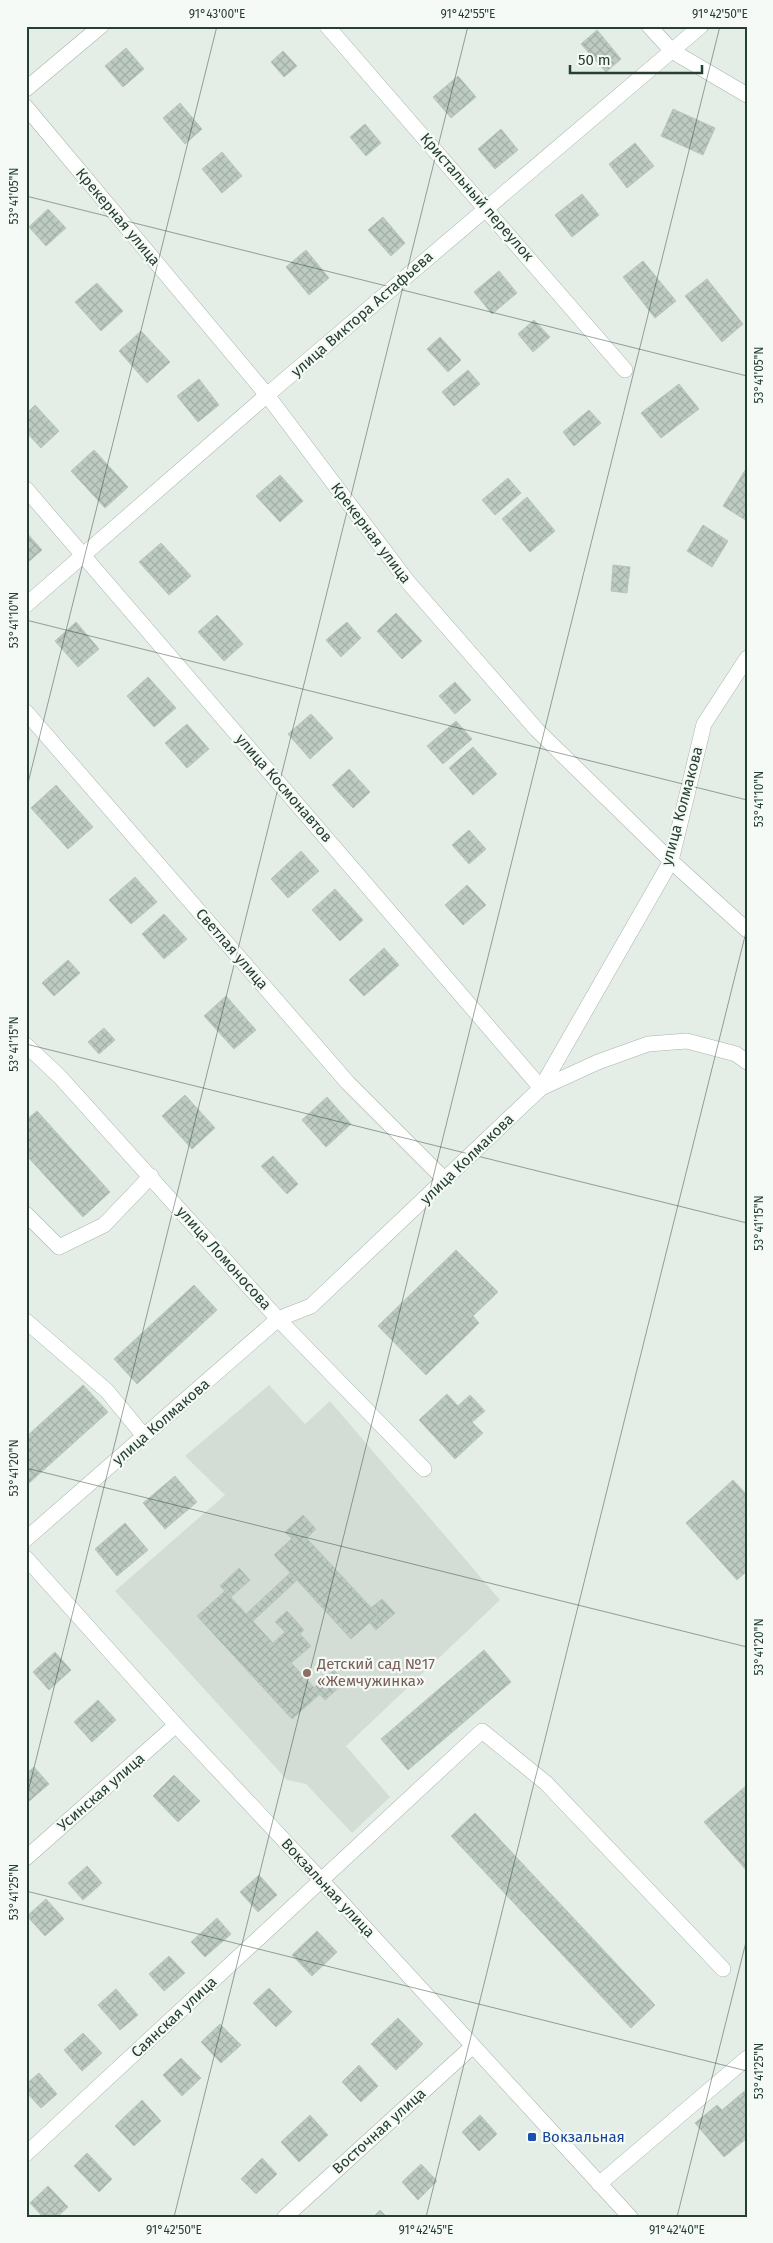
<svg xmlns="http://www.w3.org/2000/svg" width="773" height="2243" viewBox="0 0 773 2243" font-family="'Fira Sans',sans-serif">
  <style>
    .built { fill: #d3ddd6 }
    .building { fill: url(#building-cross-hatch); stroke: #b7c7bc }
    .lines { fill: none; stroke-linecap: round; stroke-linejoin: round }
    .minor-casing { stroke: #a8b5ac; stroke-width: 16 }
    .minor { stroke: #fff; stroke-width: 15 }
    .ticks { fill: none; stroke: #253f30; stroke-width: 1; stroke-opacity: 0.45 }
    .education-dot { fill: #8d6e63; stroke: #f5faf6; stroke-width: 2 }
    .transit-dot { fill: #1a4fb4; stroke: #f5faf6; stroke-width: 2 }
    .labels { text-anchor: middle; stroke-width: 4.5; stroke-linejoin: round; paint-order: stroke }
    .street-label { font-size: 15px; fill: #253f30; stroke: #f5faf6 }
    .education-label { font-size: 15px; fill: #785e54; stroke: #f5faf6; text-anchor: start }
    .transit-label { font-size: 15px; fill: #164399; stroke: #f5faf6; text-anchor: start }
    .neatline { fill: none; stroke: #253f30; stroke-width: 2 }
    .ticks-label { font-size: 12px; text-anchor: middle; fill: #253f30 }
  </style>
  <defs>
    <pattern id="building-cross-hatch" width="8" height="8" patternUnits="userSpaceOnUse" patternTransform="scale(1.25)"><rect width="8" height="8" fill="#bdcbc2"/><path d="M0 0l8 8M0 8l8-8" fill="none" stroke="#a2afa7"/></pattern>
  </defs>
  <rect width="100%" height="100%" fill="#e5ede7"/>
  <!-- built -->
  <path class="built" d="M269,1385L305,1424L330,1401L500,1600L346,1746L390,1797L352,1833L306,1784L287,1780L115,1591L225,1495L185,1456Z"/>
  <!-- building -->
  <g class="building">
    <path d="M597,30L621,59L606,72L581,44Z"/>
    <path d="M126,48L144,69L123,87L105,66Z"/>
    <path d="M283,51L297,66L284,77L271,62Z"/>
    <path d="M458,76L476,97L451,118L433,97Z"/>
    <path d="M180,103L202,129L185,144L163,118Z"/>
    <path d="M673,109L715,128L703,155L661,136Z"/>
    <path d="M365,124L381,143L366,156L350,137Z"/>
    <path d="M501,129L518,150L495,169L478,149Z"/>
    <path d="M635,143L654,166L627,188L609,164Z"/>
    <path d="M222,152L242,176L222,193L202,169Z"/>
    <path d="M582,194L599,215L572,237L555,215Z"/>
    <path d="M48,209L66,228L46,246L29,227Z"/>
    <path d="M383,217L405,243L391,256L368,230Z"/>
    <path d="M306,250L329,278L309,295L286,267Z"/>
    <path d="M643,261L676,301L655,318L623,277Z"/>
    <path d="M499,271L517,293L492,314L474,292Z"/>
    <path d="M707,279L743,324L722,342L685,296Z"/>
    <path d="M97,283L123,311L101,331L75,302Z"/>
    <path d="M534,320L550,337L533,352L518,334Z"/>
    <path d="M141,331L170,362L147,383L119,351Z"/>
    <path d="M440,337L461,360L448,372L427,349Z"/>
    <path d="M468,370L480,384L454,406L442,392Z"/>
    <path d="M199,379L219,405L198,422L177,396Z"/>
    <path d="M679,384L699,409L661,438L641,413Z"/>
    <path d="M35,405L59,431L41,448L26,432V414Z"/>
    <path d="M589,410L601,423L574,446L563,432Z"/>
    <path d="M94,450L128,487L105,508L71,471Z"/>
    <path d="M747,467V521L723,506Z"/>
    <path d="M280,475L303,501L280,522L256,496Z"/>
    <path d="M508,478L521,493L495,515L482,500Z"/>
    <path d="M527,497L555,531L530,552L502,519Z"/>
    <path d="M703,525L728,541L712,567L687,551Z"/>
    <path d="M26,532L42,550L26,564Z"/>
    <path d="M161,543L191,576L169,595L139,562Z"/>
    <path d="M613,565L630,567L627,593L611,591Z"/>
    <path d="M396,613L422,641L402,659L377,631Z"/>
    <path d="M217,615L243,644L224,661L198,632Z"/>
    <path d="M76,622L99,649L78,667L55,641Z"/>
    <path d="M347,622L361,638L341,657L326,640Z"/>
    <path d="M148,677L176,708L154,727L127,696Z"/>
    <path d="M455,682L471,700L455,714L439,696Z"/>
    <path d="M311,714L333,738L310,759L288,734Z"/>
    <path d="M456,721L472,739L443,764L427,746Z"/>
    <path d="M187,724L209,749L187,768L165,743Z"/>
    <path d="M473,747L497,774L473,795L449,768Z"/>
    <path d="M349,769L370,792L353,808L332,785Z"/>
    <path d="M56,785L93,827L68,849L31,808Z"/>
    <path d="M469,830L486,849L469,864L452,845Z"/>
    <path d="M301,851L319,871L288,898L271,879Z"/>
    <path d="M135,877L157,902L131,924L109,900Z"/>
    <path d="M467,885L486,905L463,925L445,905Z"/>
    <path d="M335,889L363,920L340,941L312,910Z"/>
    <path d="M164,914L187,939L164,959L142,934Z"/>
    <path d="M384,948L399,965L364,996L349,980Z"/>
    <path d="M68,960L80,973L54,996L42,983Z"/>
    <path d="M226,996L256,1030L234,1049L204,1016Z"/>
    <path d="M104,1028L115,1040L99,1054L88,1042Z"/>
    <path d="M185,1095L215,1128L192,1149L162,1116Z"/>
    <path d="M327,1097L351,1124L326,1147L302,1120Z"/>
    <path d="M37,1111L110,1192L83,1217L26,1155V1120Z"/>
    <path d="M273,1156L298,1184L287,1194L261,1166Z"/>
    <path d="M456,1250L498,1292L473,1316L479,1323L426,1375L378,1326Z"/>
    <path d="M194,1285L217,1310L137,1384L114,1359Z"/>
    <path d="M83,1385L108,1412L28,1484L26,1482V1437Z"/>
    <path d="M447,1394L458,1406L470,1395L485,1411L472,1422L483,1433L455,1459L419,1420Z"/>
    <path d="M175,1476L197,1502L165,1529L143,1503Z"/>
    <path d="M733,1480L747,1495V1571L737,1580L686,1523Z"/>
    <path d="M303,1515L316,1529L307,1538L300,1531L292,1539L285,1532Z"/>
    <path d="M125,1523L148,1550L117,1576L95,1549Z"/>
    <path d="M300,1531L378,1615L351,1639L274,1555Z"/>
    <path d="M239,1568L250,1580L231,1597L220,1586Z"/>
    <path d="M290,1573L297,1580L253,1621L246,1614Z"/>
    <path d="M225,1591L320,1694L292,1719L197,1616Z"/>
    <path d="M382,1599L395,1613L376,1630L370,1623L378,1615L371,1608Z"/>
    <path d="M287,1611L304,1630L300,1634L311,1646L291,1663L273,1643L285,1632L275,1622Z"/>
    <path d="M484,1650L511,1682L408,1770L381,1739Z"/>
    <path d="M55,1652L71,1670L49,1690L33,1672Z"/>
    <path d="M334,1670L345,1682L325,1700L314,1688Z"/>
    <path d="M98,1700L116,1720L92,1742L74,1722Z"/>
    <path d="M34,1767L49,1784L27,1803L26,1774Z"/>
    <path d="M174,1775L200,1801L178,1822L153,1796Z"/>
    <path d="M747,1785V1871L704,1822Z"/>
    <path d="M475,1813L655,2005L631,2028L451,1836Z"/>
    <path d="M87,1866L102,1883L83,1900L68,1883Z"/>
    <path d="M259,1875L277,1895L258,1912L240,1892Z"/>
    <path d="M46,1899L64,1919L45,1936L27,1916Z"/>
    <path d="M217,1918L231,1934L205,1957L191,1942Z"/>
    <path d="M317,1931L337,1952L312,1976L292,1955Z"/>
    <path d="M169,1956L185,1973L164,1991L149,1974Z"/>
    <path d="M269,1988L292,2012L276,2027L253,2003Z"/>
    <path d="M116,1989L138,2015L120,2030L98,2005Z"/>
    <path d="M398,2018L423,2044L396,2070L371,2044Z"/>
    <path d="M220,2024L241,2045L221,2063L201,2042Z"/>
    <path d="M83,2033L102,2053L82,2071L64,2050Z"/>
    <path d="M181,2058L201,2078L182,2096L163,2075Z"/>
    <path d="M359,2065L378,2086L361,2102L342,2082Z"/>
    <path d="M39,2073L57,2094L41,2108L26,2092V2084Z"/>
    <path d="M747,2089V2138L724,2157L695,2123L717,2105L722,2110Z"/>
    <path d="M142,2100L161,2121L134,2146L115,2126Z"/>
    <path d="M310,2115L328,2135L299,2162L281,2142Z"/>
    <path d="M480,2115L497,2134L479,2151L462,2132Z"/>
    <path d="M87,2153L112,2179L99,2192L74,2166Z"/>
    <path d="M262,2158L277,2174L256,2194L241,2179Z"/>
    <path d="M421,2164L437,2181L418,2200L402,2182Z"/>
    <path d="M48,2186L68,2207L57,2217H43L30,2203Z"/>
    <path d="M380,2210L387,2217H373Z"/>
  </g>
  <g class="lines">
    <!-- minor casing -->
    <g class="minor-casing">
      <g id="minor">
        <path d="M327,26L625,370"/>
        <path d="M649,26L672,51L747,95"/>
        <path d="M26,89L101,26"/>
        <path d="M26,107L267,395L408,582L537,730L671,861L747,930"/>
        <path d="M26,489L541,1088L598,1062L648,1044L687,1041L736,1054L747,1062"/>
        <path d="M26,605L267,395L701,26"/>
        <path d="M26,712L348,1083L445,1180"/>
        <path d="M26,1045L60,1077L278,1319L424,1469"/>
        <path d="M26,1214L59,1247L104,1225L151,1176"/>
        <path d="M26,1321L107,1391L144,1436"/>
        <path d="M26,1539L278,1319L311,1306L541,1088L671,861L704,724L747,658"/>
        <path d="M26,1558L176,1725L322,1881L630,2217"/>
        <path d="M26,1858L176,1725"/>
        <path d="M26,2154L482,1731L546,1783L723,1969"/>
        <path d="M599,2184L747,2058"/>
        <path d="M285,2217L473,2046"/>
      </g>
    </g>
    <!-- minor -->
    <use href="#minor" class="minor"/>
  </g>
  <!-- ticks -->
  <path class="ticks" d="M26,196L747,376M26,620L747,800M26,791L217,26M26,1044L747,1223M26,1468L747,1647M26,1800L468,26M26,1891L747,2071M174,2217L720,26M426,2217L747,928M677,2217L747,1938"/>
  <!-- markers -->
  <circle class="education-dot" cx="307" cy="1673" r="5"/>
  <rect class="transit-dot" x="527" y="2132" width="10" height="10" rx="2.5"/>
  <g class="labels">
    <!-- street labels -->
    <g class="street-label">
      <text transform="translate(477 197) rotate(49)" y="5">Кристальный переулок</text>
      <text transform="translate(118 217) rotate(50)" y="5">Крекерная улица</text>
      <text transform="translate(362 314) rotate(-41)" y="5">улица Виктора Астафьева</text>
      <text transform="translate(371 533) rotate(53)" y="5">Крекерная улица</text>
      <text transform="translate(284 788) rotate(49)" y="5">улица Космонавтов</text>
      <text transform="translate(682 806) rotate(-75)" y="5">улица Колмакова</text>
      <text transform="translate(232 949) rotate(49)" y="5">Светлая улица</text>
      <text transform="translate(467 1159) rotate(-44)" y="5">улица Колмакова</text>
      <text transform="translate(224 1258) rotate(48)" y="5">улица Ломоносова</text>
      <text transform="translate(161 1422) rotate(-41)" y="5">улица Колмакова</text>
      <text transform="translate(101 1792) rotate(-41)" y="5">Усинская улица</text>
      <text transform="translate(328 1888) rotate(47)" y="5">Вокзальная улица</text>
      <text transform="translate(174 2017) rotate(-43)" y="5">Саянская улица</text>
      <text transform="translate(379 2131) rotate(-42)" y="5">Восточная улица</text>
    </g>
    <!-- education labels -->
    <g class="education-label">
      <text x="317" y="1669">Детский сад №17<tspan x="317" dy="17">«Жемчужинка»</tspan></text>
    </g>
    <!-- transit labels -->
    <g class="transit-label">
      <text x="542" y="2142">Вокзальная</text>
    </g>
  </g>
  <!-- border -->
  <rect width="773" height="2243" fill="none" stroke="#f5faf6" stroke-width="55"/>
  <!-- scale -->
  <path d="M570 65v8h132v-8" fill="none" stroke="#253f30" stroke-width="2.5"/>
  <text x="578" y="65" font-size="15" fill="#253f30" stroke="#f5faf6" stroke-width="4" paint-order="stroke">50 m</text>
  <rect x="28" y="28" width="718" height="2188" class="neatline"/>
  <g class="ticks-label">
    <text x="217" y="18">91°43'00"E</text>
    <text x="468" y="18">91°42'55"E</text>
    <text x="720" y="18">91°42'50"E</text>
    <text transform="translate(14 196) rotate(-90)" y="4">53°41'05"N</text>
    <text transform="translate(759 375) rotate(-90)" y="4">53°41'05"N</text>
    <text transform="translate(14 620) rotate(-90)" y="4">53°41'10"N</text>
    <text transform="translate(759 799) rotate(-90)" y="4">53°41'10"N</text>
    <text transform="translate(14 1044) rotate(-90)" y="4">53°41'15"N</text>
    <text transform="translate(759 1223) rotate(-90)" y="4">53°41'15"N</text>
    <text transform="translate(14 1468) rotate(-90)" y="4">53°41'20"N</text>
    <text transform="translate(759 1647) rotate(-90)" y="4">53°41'20"N</text>
    <text transform="translate(14 1892) rotate(-90)" y="4">53°41'25"N</text>
    <text transform="translate(759 2071) rotate(-90)" y="4">53°41'25"N</text>
    <text x="174" y="2234">91°42'50"E</text>
    <text x="426" y="2234">91°42'45"E</text>
    <text x="677" y="2234">91°42'40"E</text>
  </g>
</svg>
